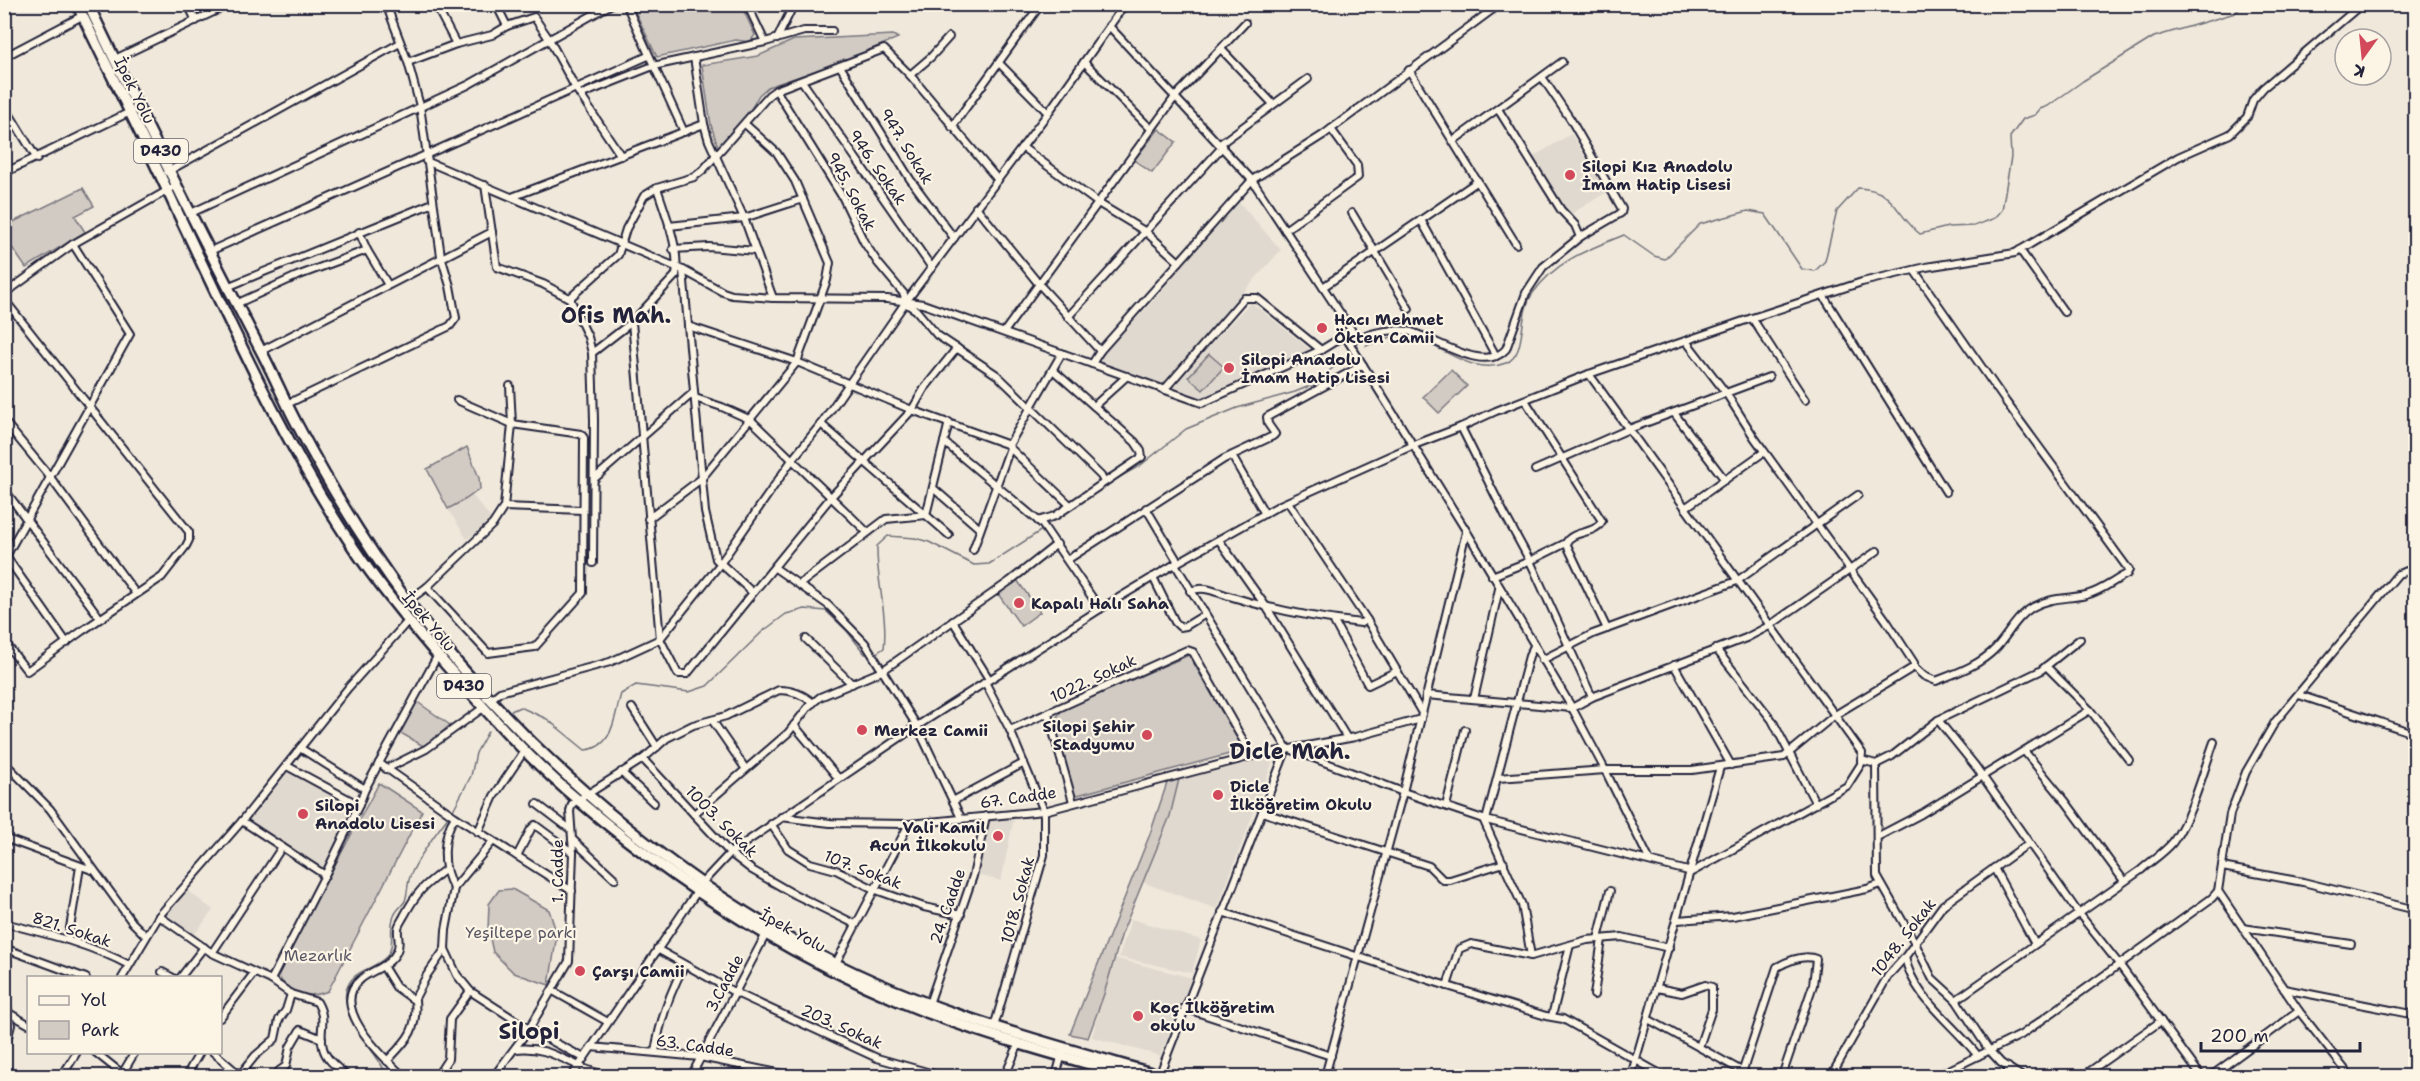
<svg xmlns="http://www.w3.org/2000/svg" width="2420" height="1081" viewBox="0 0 2420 1081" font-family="'Shantell Sans',sans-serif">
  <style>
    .built { fill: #e0d9cf }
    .green { fill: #d1cbc3; stroke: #7a767f; stroke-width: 1.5 }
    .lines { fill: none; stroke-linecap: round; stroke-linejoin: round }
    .stream { stroke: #716f79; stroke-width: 1.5 }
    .minor-casing { stroke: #22223b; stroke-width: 10 }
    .highway-casing { stroke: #22223b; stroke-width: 14 }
    .minor { stroke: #fcf5e5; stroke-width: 6 }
    .highway { stroke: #fcf5e5; stroke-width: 9 }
    .poi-dot { fill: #d1495b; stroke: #fcf5e5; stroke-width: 2 }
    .labels { text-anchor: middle; stroke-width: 4.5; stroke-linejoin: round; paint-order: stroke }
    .shield { fill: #fcf5e5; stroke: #63616e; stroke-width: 1.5 }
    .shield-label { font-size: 15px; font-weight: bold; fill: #22223b }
    .street-label { font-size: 16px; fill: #22223b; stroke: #fcf5e5 }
    .poi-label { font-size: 16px; font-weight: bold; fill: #22223b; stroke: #fcf5e5; text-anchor: start }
    .park-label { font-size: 16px; fill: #575564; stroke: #fcf5e5 }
    .district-label { font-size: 22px; font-weight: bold; fill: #22223b; stroke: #fcf5e5 }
  </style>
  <rect width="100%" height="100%" fill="#efe8db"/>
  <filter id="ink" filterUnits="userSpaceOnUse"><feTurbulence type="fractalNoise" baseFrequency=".0167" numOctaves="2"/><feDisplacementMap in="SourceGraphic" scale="12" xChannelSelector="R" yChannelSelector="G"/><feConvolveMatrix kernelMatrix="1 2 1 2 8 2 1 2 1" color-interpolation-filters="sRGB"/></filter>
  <g filter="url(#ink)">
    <!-- built -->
    <g class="built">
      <path d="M1571,134L1607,192L1571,214L1567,213L1533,157Z"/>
      <path d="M1238,201L1281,250L1162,384L1102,363L1100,357L1152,302Z"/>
      <path d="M1251,302L1311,350L1203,399L1171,386Z"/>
      <path d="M472,495L493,521L467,539L448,509Z"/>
      <path d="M1276,753L1217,909L1142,882L1170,816L1180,775Z"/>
      <path d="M289,771L356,807L323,870L248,822Z"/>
      <path d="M1014,818L1001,881L978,875L988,821Z"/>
      <path d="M187,890L213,910L194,935L165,914Z"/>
      <path d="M1131,919L1201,940L1192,973L1119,957Z"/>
      <path d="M1114,958L1193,978L1160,1056L1092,1037Z"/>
    </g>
    <!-- green -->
    <g class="green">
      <path d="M632,5H741L755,35L750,42L736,40L657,57Z"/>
      <path d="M893,35L898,38L836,64L768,87L759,95L743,123L718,147L711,125L702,65L758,56L794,40Z"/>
      <path d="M1159,129L1176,142L1152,173L1134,160Z"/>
      <path d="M83,188L94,206L75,216L85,232L26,268L5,237V226Z"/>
      <path d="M1209,354L1224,367L1203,390L1188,377Z"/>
      <path d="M1451,370L1467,386L1439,413L1423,397Z"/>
      <path d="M467,447L479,478L480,489L466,499L448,509L427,469Z"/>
      <path d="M1017,580L1040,612L1021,626L998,594Z"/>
      <path d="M1189,655L1244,750L1074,796L1054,721L1062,710Z"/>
      <path d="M416,701L450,725L425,747L399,732Z"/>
      <path d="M1180,775L1170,816L1122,933L1104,994L1088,1038L1070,1034L1150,834L1167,783Z"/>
      <path d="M379,783L422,811L328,991C308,999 290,995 278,976V971Z"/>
      <path d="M512,889L549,910L557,934L549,985L514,973L493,952L488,930L489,904L499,890Z"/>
    </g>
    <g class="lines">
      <!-- stream -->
      <g class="stream">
        <path d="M1366,346C1381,340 1394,334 1410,337C1441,343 1470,377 1506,363C1528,354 1517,315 1533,293C1557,260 1587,250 1624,235L1654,256L1665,259L1700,224L1748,211L1765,214L1802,269L1815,271L1825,261L1837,211L1858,188C1895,189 1895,214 1920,234L1948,227L1974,226L1995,218L2002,210L2011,157L2010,137L2023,119L2035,115L2040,109L2048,106L2083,81L2154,37L2235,13L2244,4"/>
        <path d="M1107,484L1141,465L1186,429L1237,408L1295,392L1312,385L1346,357"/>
        <path d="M1045,527L1058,517"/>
        <path d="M875,654L884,648C888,614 876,580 877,546L888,536L915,538L929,542L974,565L989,564L1042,530"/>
        <path d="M511,711L520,707L547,719L585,750C614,748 614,716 621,694L636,685L689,692L707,686L762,632L786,614L805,609L826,611L847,631L865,654H870"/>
        <path d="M452,812L471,776L476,753L488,731"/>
        <path d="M351,1017C348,1009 344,1000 346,991C352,968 374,971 387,956C396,945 388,929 394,916C396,910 402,906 405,901C408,893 407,882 411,874C421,853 435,834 449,816"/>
        <path d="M353,1022C363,1042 379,1056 387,1076"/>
      </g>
      <!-- minor casing -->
      <g class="minor-casing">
        <g id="minor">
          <path d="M188,4L196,21"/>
          <path d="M435,4L456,44"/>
          <path d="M496,4L507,26"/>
          <path d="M626,4L684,132"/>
          <path d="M747,4L765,42"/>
          <path d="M777,39L794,4"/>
          <path d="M1221,49L1273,104"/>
          <path d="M4,57L82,16"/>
          <path d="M694,57L704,124L709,141L744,218L773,298"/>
          <path d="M115,59L230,4"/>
          <path d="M408,62L456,44L492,35L507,26L534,17L549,39L575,87L621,156"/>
          <path d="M1084,62L1151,129"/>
          <path d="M1000,64L1048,113"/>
          <path d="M840,66L910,179L954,238"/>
          <path d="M1409,70L1516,244"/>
          <path d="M910,75L931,57L949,37"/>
          <path d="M1542,77L1571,120L1622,209L1621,213L1580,237"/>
          <path d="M802,81L932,268"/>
          <path d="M776,90L843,198L864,242L878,263L904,294L905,303"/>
          <path d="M580,95L653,66L765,42L804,31H832"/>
          <path d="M4,105L37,159"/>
          <path d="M952,127L1041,4"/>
          <path d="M1453,141L1562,62"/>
          <path d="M1220,144L1308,79"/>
          <path d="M1022,147L1098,203L1146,232L1179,262"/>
          <path d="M426,161L683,270L723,292L732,295L773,298L887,299L923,304L1202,403L1321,350L1352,331L1252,180L1109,26"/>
          <path d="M167,172L400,43"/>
          <path d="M4,173L130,112"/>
          <path d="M485,185L497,267L543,284L571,299"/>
          <path d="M512,197L704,124"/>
          <path d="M976,207L1038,283L1100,351"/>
          <path d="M191,213L468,85L612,4"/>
          <path d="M1352,213L1409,309"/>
          <path d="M1421,220L1496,356"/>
          <path d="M669,226L744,218L803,199"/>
          <path d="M1285,230L1358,177L1357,165L1331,129"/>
          <path d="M359,232L367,250L388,285"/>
          <path d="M673,249L709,247L756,251"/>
          <path d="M2020,250L2064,312"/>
          <path d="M210,251L648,56"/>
          <path d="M683,270L705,512L716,559L752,592"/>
          <path d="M227,287L433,203"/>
          <path d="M1323,287L1478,181"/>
          <path d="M4,294L73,244L177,185"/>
          <path d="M1823,295L1946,492"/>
          <path d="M4,299L189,532V540L186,546L162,577L82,631L27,671L4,641"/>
          <path d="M905,303L916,310L937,335L997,375L1101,476L1104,482"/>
          <path d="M236,304L297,276L367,250"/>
          <path d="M1068,317L1223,146"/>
          <path d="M1752,318L1805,400"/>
          <path d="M632,322L660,639L678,674H687L831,497L912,410L924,389L957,348"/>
          <path d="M688,326L797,362L912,410L1009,445"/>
          <path d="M1004,332L1175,97L1245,23"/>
          <path d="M1345,336L1467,532L1571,706L1603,766L1650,861"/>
          <path d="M1686,341L1726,393L1754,437L1886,620L1914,663V667L1924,676L1936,681C1957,673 1980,665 1996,648C2008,635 2017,616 2033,607C2050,597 2068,599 2086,595C2102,591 2113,581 2127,574L2129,570L2006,402L1914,270"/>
          <path d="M1349,342C1367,334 1386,328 1407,331C1433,336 1484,375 1506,349L1526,293L1543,267L1580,237L1575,225L1561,210L1498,109"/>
          <path d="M261,351L492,232"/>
          <path d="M592,353L632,322L676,275C680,250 665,212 657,188"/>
          <path d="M1092,364L1100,351L1252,180L1323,135L1500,4"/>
          <path d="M1164,390L1244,298H1257L1321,350"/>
          <path d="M695,398L722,407L751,420L867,532"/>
          <path d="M1525,400L1602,521C1595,535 1572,530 1566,543L1607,629"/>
          <path d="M287,404L450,326L456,318L450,286L441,256L420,106L408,62L386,4"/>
          <path d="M1094,406L1127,376"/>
          <path d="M1674,413L1725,480"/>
          <path d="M4,421L50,477L136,594"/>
          <path d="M821,424L949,535"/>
          <path d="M1461,427L1505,515L1530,561L1592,697"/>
          <path d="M944,442L1042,524L1100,609"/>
          <path d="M1010,448L1070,505"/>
          <path d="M1232,456L1265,514"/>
          <path d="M1535,470L1629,429L1769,377"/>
          <path d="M594,479L694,392"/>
          <path d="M933,488L980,529"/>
          <path d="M4,489L100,618"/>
          <path d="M1288,502L1367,620L1422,713"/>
          <path d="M504,507L583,510"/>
          <path d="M1146,508L1178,562"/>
          <path d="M1685,508L1764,452"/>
          <path d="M648,519L701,479L797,362L827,280L830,263L795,181L777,153L745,124"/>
          <path d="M1038,521L1055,516L1142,457L1141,451L1135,442L1054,371"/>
          <path d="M1219,540L1267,608L1347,738"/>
          <path d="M973,550L1010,448L1009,445L1062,353"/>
          <path d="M5,555L67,643"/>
          <path d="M4,560L130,334L73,244"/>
          <path d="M1067,560L1224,459L1273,436L1275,434L1268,424L1267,417L1363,365"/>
          <path d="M593,563L594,420L592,353L588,337L571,301V297L618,255L626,229L644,196L657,188L694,177L703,170L769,95L776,90L884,49L910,75L998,180"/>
          <path d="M1175,564L1287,748L1403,792L1486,820L1692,872L1847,786L1861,764L1862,753L1589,374"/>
          <path d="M775,568L828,605L865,643L917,726L961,818"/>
          <path d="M1492,576L1530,561L1566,543"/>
          <path d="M1153,577L1175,622L1180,627L1186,626L1204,615"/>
          <path d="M800,584L886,519L926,515L949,422"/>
          <path d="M427,587L488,653L535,647L583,593L584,438L581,434L512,424L457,400"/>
          <path d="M1190,591C1204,585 1215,592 1229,596C1273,610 1315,618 1361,623L1367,620"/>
          <path d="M408,601L427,587L493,524L504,507L512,424L510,386"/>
          <path d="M1333,620L1368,685L1397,671"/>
          <path d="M953,621L989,679"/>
          <path d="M806,639L852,684"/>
          <path d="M1716,649L1772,720L1816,804"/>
          <path d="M1542,660L1593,634L1737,581L1858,495"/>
          <path d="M1674,665L1731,765"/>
          <path d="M2046,666L2090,710L2129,760"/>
          <path d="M985,682L1010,730L1044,811V855L994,1027"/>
          <path d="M1426,695L1572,708L1592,697L1746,638L1769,626L1877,551"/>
          <path d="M2299,695L2416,734"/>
          <path d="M1474,699L1499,589"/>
          <path d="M490,700L500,692L610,662L660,639L720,564L792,460L821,424L905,303L1048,113L1125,4"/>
          <path d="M632,708L657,747"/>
          <path d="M1048,714L1073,802"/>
          <path d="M712,720L745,768"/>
          <path d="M1938,720L1976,767L2077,911L2119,964L2201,1076"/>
          <path d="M794,725L839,779"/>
          <path d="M1010,730L1187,650L1193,652L1252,756"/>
          <path d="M300,748L365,789"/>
          <path d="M2025,752L2066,802L2124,881"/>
          <path d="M643,759L730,853L752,870L792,893L855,924"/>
          <path d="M1861,760L1876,764L1892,756L1938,720L2040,671L2080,639"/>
          <path d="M4,762L50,809L132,922L146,936"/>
          <path d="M379,763L454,816L572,891"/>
          <path d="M1876,764L1877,876L1915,943L1932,978L1956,1000L1989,1050L2001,1063L2021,1076"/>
          <path d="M287,766L359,805"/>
          <path d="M386,769L426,749L483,708"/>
          <path d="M621,772L654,803"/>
          <path d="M1498,778L1605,770H1692L1784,757L1835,715L1914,667"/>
          <path d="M4,801L6,797"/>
          <path d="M953,801L1024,763"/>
          <path d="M537,804L570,829"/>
          <path d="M1446,806L1465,730"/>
          <path d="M1262,812L1429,866L1443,880H1450L1504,863"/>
          <path d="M694,814L788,733L809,706L820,697L882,671L1010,581L1057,544"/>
          <path d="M781,817L830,823L909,824L1044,811L1252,756L1355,737L1421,719"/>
          <path d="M1483,819L1522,905L1531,956"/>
          <path d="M1486,820L1529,656L1534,646"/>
          <path d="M242,821L325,875L359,805L365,789L438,655"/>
          <path d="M771,824L788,849L810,863L836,870L876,890L924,907L961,915"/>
          <path d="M478,832L494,796L525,750"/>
          <path d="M1877,837L1921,814L2090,710"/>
          <path d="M4,838L92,870"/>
          <path d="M572,839L615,879"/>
          <path d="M493,841L454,888L446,930L445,949L457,975L470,991L529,1029L584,1058"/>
          <path d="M517,856L531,829L535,825L573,853"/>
          <path d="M2222,867L2303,882L2416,910"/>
          <path d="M1994,868L2035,944"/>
          <path d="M701,884L730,853L917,726L1100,609L1175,564L1280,505L1414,445L1461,427L1496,411L1589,374L1752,318L1862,282L1926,267L2015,253L2178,157L2230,134L2247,117L2253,100L2263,88L2362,4"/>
          <path d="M454,888C441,869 442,835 455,817"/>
          <path d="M2218,891L2299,1011L2350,1076"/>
          <path d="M1222,912L1438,983L1546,1016L1563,1019L1664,1076"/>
          <path d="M159,916L212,953L271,980L291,994L317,1002C328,1021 318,1029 323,1048C326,1060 338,1068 347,1076"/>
          <path d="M1677,920L1733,916L1867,889L1881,884"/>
          <path d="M4,923C47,934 90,944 129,965"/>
          <path d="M2243,928L2351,944"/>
          <path d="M1598,939L1610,891"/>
          <path d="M68,940L80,867"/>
          <path d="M4,948L86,978"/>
          <path d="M657,949L734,992L877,1058L941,1076"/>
          <path d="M212,953L282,847"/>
          <path d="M1905,957C1913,998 1954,1024 1978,1056"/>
          <path d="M836,963L909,824"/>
          <path d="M383,966L396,987L414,1000L427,975L445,949"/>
          <path d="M162,972L173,978"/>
          <path d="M122,978L159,916L242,821L348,688L408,621"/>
          <path d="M180,978L204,947"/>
          <path d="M271,980L325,875"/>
          <path d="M1447,986L1459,949L1471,944L1531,956L1587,940L1622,937L1669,948"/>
          <path d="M1657,988L1682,993L1705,985L1712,987V1009L1699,1047"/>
          <path d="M2284,989L2416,1015"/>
          <path d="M553,991L608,1022"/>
          <path d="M4,993L11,1025L4,1052"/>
          <path d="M1594,995L1602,939"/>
          <path d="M1956,1000L2141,870C2152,860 2164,853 2173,842C2193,813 2202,775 2214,742"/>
          <path d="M929,1004L973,876L986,816"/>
          <path d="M1184,1008L1331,1056"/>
          <path d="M9,1013L28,1024"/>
          <path d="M1552,1016L1570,945"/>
          <path d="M220,1018L254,973"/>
          <path d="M1648,1019L1751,1076"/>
          <path d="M591,1047L700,1057L793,1076"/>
          <path d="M516,1049C541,1046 557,1056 579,1066C588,1071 601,1074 611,1076"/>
          <path d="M95,1052L125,1076"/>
          <path d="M213,1052L241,1076"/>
          <path d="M655,1052C660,1021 669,994 684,966"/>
          <path d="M387,1061C407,1040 418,1031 415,1000"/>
          <path d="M122,1074L135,1052"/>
          <path d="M62,1076L77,1052"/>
          <path d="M186,1076L200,1052"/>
          <path d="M239,1076L255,1056L275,1039L279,1020L286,1010L291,994"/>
          <path d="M276,1076L279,1071L286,1066L290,1047L300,1030L322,1039"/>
          <path d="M403,1076C383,1057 327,1006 361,979C373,969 390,967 397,951C401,943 397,937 398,929C398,925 402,920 404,916C417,892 423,886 446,869"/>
          <path d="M437,1076L448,1059L450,1019L470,991"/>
          <path d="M494,1076L529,1029L569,961L573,853L570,811L572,804L643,759L667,738L693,725L726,716L779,690C793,690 803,694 813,703"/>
          <path d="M572,1076L698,890"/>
          <path d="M691,1076L766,934"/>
          <path d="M1005,1076L1019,1043"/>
          <path d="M1056,1076L1062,1054"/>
          <path d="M1159,1076L1287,748"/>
          <path d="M1325,1076L1403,792L1466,532"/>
          <path d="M1631,1076L1720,767"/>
          <path d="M1741,1076L1777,967C1788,961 1804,954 1816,959L1813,985L1782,1076"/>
          <path d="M1831,1076L1888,976L1905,957L1943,905L2029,843"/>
          <path d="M1940,1076L1943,1073L2021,1035L2212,898L2218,891L2230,814L2246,772L2275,722L2398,574L2416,568"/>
          <path d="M2006,1076L2008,1067"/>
          <path d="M2083,1076L2161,1021"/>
          <path d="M2211,1076L2299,1011"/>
        </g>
      </g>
      <!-- highway casing -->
      <g class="highway-casing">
        <g id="highway">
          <path d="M77,4C110,73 145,141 177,211C231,324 283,442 353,547C381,589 413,627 446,665C487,712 530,760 578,800C674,882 783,952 899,1001C974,1033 1054,1054 1132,1076"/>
          <path d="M88,4C143,119 200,234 259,347C273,373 284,400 298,426C330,487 367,547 408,602C514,741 649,861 802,946C914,1009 1040,1041 1162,1076"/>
        </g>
      </g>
      <!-- minor -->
      <use href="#minor" class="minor"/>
      <!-- highway -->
      <use href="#highway" class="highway"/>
    </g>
  </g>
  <!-- markers -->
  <g class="poi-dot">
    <circle cx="1570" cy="175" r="6"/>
    <circle cx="1322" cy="328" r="6"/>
    <circle cx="1229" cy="368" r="6"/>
    <circle cx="1019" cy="603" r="6"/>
    <circle cx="862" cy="730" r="6"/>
    <circle cx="1147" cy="735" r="6"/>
    <circle cx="1218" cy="795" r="6"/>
    <circle cx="303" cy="814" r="6"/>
    <circle cx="998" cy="836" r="6"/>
    <circle cx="580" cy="971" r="6"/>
    <circle cx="1138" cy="1016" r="6"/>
  </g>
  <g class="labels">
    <!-- shield labels -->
    <g class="shield">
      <rect x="134" y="139" width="54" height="24" rx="4.5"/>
      <rect x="437" y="674" width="54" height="24" rx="4.5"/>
    </g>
    <g class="shield-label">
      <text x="161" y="156">D430</text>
      <text x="464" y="691">D430</text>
    </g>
    <!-- street labels -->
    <g class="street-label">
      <text transform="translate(135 90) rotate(64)" y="6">İpek Yolu</text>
      <text transform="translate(907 146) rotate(58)" y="6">947. Sokak</text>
      <text transform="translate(878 167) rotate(55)" y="6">946. Sokak</text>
      <text transform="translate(852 191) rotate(62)" y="6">945. Sokak</text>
      <text transform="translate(429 621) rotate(50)" y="6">İpek Yolu</text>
      <text transform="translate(1093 678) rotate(-25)" y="6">1022. Sokak</text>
      <text transform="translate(1018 797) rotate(-8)" y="6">67. Cadde</text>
      <text transform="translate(722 821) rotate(45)" y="6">1003. Sokak</text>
      <text transform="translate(863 869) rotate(21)" y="6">107. Sokak</text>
      <text transform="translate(557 871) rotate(-90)" y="6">1. Cadde</text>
      <text transform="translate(1017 900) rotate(-75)" y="6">1018. Sokak</text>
      <text transform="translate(947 906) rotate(-71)" y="6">24. Cadde</text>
      <text transform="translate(72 929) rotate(18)" y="6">821. Sokak</text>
      <text transform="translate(793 930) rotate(29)" y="6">İpek Yolu</text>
      <text transform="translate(1903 937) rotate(-52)" y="6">1048. Sokak</text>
      <text transform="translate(724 983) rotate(-62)" y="6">3.Cadde</text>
      <text transform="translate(842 1026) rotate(24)" y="6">203. Sokak</text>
      <text transform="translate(695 1045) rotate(8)" y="6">63. Cadde</text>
    </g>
    <!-- poi labels -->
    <g class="poi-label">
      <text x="1582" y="172">Silopi Kız Anadolu<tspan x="1582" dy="18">İmam Hatip Lisesi</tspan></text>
      <text x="1334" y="325">Hacı Mehmet<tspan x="1334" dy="18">Ökten Camii</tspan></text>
      <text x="1241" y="365">Silopi Anadolu<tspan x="1241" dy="18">İmam Hatip Lisesi</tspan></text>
      <text x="1031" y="609">Kapalı Halı Saha</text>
      <text x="1135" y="732" text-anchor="end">Silopi Şehir<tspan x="1135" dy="18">Stadyumu</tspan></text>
      <text x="874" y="736">Merkez Camii</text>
      <text x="1230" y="792">Dicle<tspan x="1230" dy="18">İlköğretim Okulu</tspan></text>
      <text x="315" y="811">Silopi<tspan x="315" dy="18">Anadolu Lisesi</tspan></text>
      <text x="986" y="833" text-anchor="end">Vali Kamil<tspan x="986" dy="18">Acun İlkokulu</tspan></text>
      <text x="592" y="977">Çarşı Camii</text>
      <text x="1150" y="1013">Koç İlköğretim<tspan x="1150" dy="18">okulu</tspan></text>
    </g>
    <!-- park labels -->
    <g class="park-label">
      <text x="521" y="938">Yeşiltepe parkı</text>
      <text x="318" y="961">Mezarlık</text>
    </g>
    <!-- district labels -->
    <g class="district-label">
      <text x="616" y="323">Ofis Mah.</text>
      <text x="1290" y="759">Dicle Mah.</text>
      <text x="529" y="1039">Silopi</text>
    </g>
  </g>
  <!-- margin -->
  <rect width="2420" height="1081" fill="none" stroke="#fcf5e5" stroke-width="24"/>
  <rect x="12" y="12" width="2396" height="1057" fill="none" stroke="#22223b" stroke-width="2" filter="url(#ink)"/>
  <!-- legend -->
  <rect x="27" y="976" width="195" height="78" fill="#fcf5e5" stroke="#a5a1a1" stroke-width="1.5"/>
  <rect x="39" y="996" width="30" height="9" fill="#fcf5e5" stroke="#a5a1a1" stroke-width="1.5"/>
  <text x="81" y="1006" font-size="18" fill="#22223b">Yol</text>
  <rect x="39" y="1021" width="30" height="18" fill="#d1cbc3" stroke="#a5a1a1" stroke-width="1.5"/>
  <text x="81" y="1036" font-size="18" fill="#22223b">Park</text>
  <!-- north arrow -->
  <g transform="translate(2363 57) rotate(195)"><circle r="28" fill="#fcf5e5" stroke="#a5a1a1" stroke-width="1.5"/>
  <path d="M0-4.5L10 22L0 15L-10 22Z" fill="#d1495b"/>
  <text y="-9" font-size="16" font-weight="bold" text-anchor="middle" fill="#22223b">K</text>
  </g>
  <!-- scale -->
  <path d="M2201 1042v9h159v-9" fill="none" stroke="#22223b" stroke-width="3"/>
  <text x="2210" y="1042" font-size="18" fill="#22223b" stroke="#fcf5e5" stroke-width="4.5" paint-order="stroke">200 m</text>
</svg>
